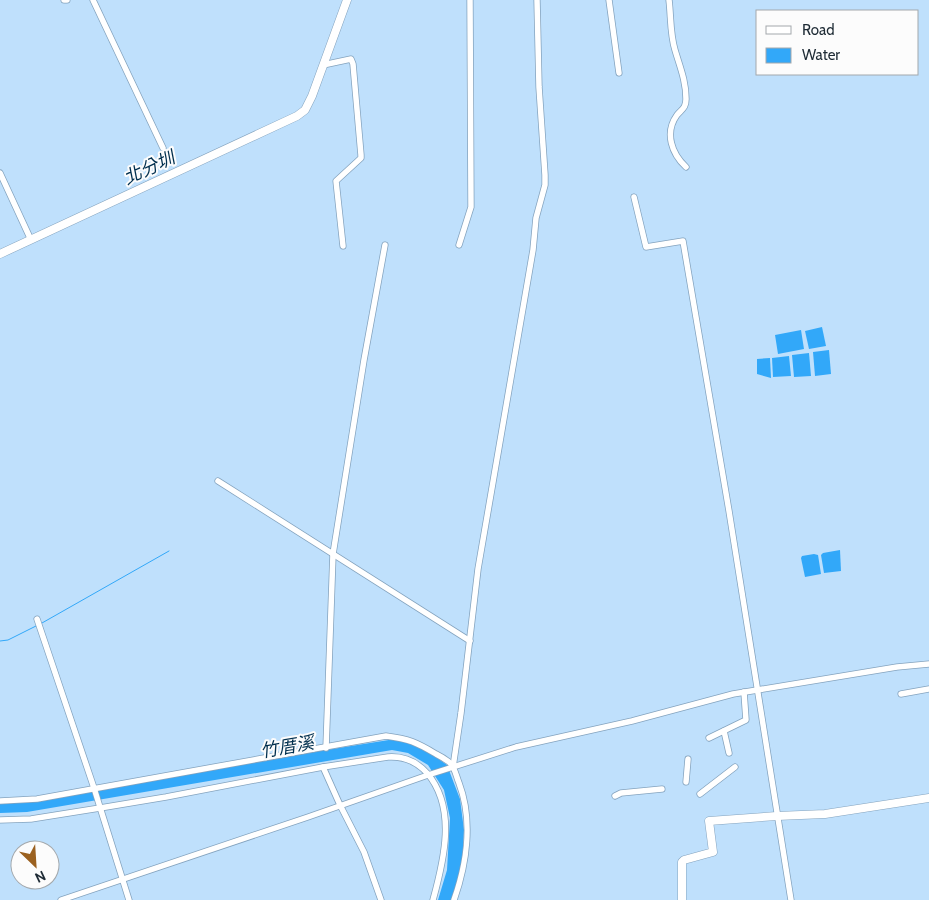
<svg xmlns="http://www.w3.org/2000/svg" width="929" height="900" viewBox="0 0 929 900" font-family="Cabin,'Noto Sans TC',sans-serif">
  <style>
    .water { fill: #32a8f9 }
    .lines { fill: none; stroke-linecap: round; stroke-linejoin: round }
    .stream { stroke: #32a8f9; stroke-width: 1 }
    .street-casing { stroke: #84a3be; stroke-width: 7 }
    .secondary-casing { stroke: #84a3be; stroke-width: 9 }
    .street { stroke: #fff; stroke-width: 5.5 }
    .secondary { stroke: #fff; stroke-width: 8 }
    .labels { text-anchor: middle; stroke-width: 4; stroke-linejoin: round; paint-order: stroke }
    .water-label { font-size: 18px; font-style: italic; fill: #002f4e; stroke: #fcfcfc }
  </style>
  <rect width="100%" height="100%" fill="#bfe0fc"/>
  <!-- water -->
  <g class="water">
    <path d="M822,327L826,346L809,349L805,331Z"/>
    <path d="M801,330L804,349L778,354L775,335Z"/>
    <path d="M829,350L831,374L815,376L813,352Z"/>
    <path d="M809,353L811,376L794,377L792,355Z"/>
    <path d="M789,356L791,376L773,377L772,358Z"/>
    <path d="M770,358L771,378L757,374V359Z"/>
    <path d="M840,550L841,571L824,573L821,555L823,553Z"/>
    <path d="M814,554L818,555L821,574L805,577L801,558L802,556Z"/>
    <path d="M395,739L418,744L447,765L460,799L464,830L462,867L454,900H438L447,870L450,818L444,790L428,765L408,753L392,750L27,812L0,813V801L52,797L244,763Z"/>
  </g>
  <g class="lines">
    <!-- stream -->
    <g class="stream">
      <path d="M42,623L169,551"/>
      <path d="M0,641L8,640L36,626"/>
    </g>
    <!-- street casing -->
    <g class="street-casing">
      <g id="street">
        <path d="M64,0H67"/>
        <path d="M93,0L163,148"/>
        <path d="M609,0L619,73"/>
        <path d="M669,0C671,16 670,34 675,50C680,67 686,81 686,99C686,108 682,109 677,115C664,133 672,154 686,167"/>
        <path d="M323,65L351,59L353,64L361,155V158L336,181L343,246"/>
        <path d="M0,173L31,240"/>
        <path d="M634,197L646,247L683,241L729,511L791,900"/>
        <path d="M459,245L471,207L470,0"/>
        <path d="M218,481L470,641"/>
        <path d="M37,619L94,788L129,900"/>
        <path d="M901,694L929,689"/>
        <path d="M724,731L729,753"/>
        <path d="M709,738L746,720L744,692"/>
        <path d="M326,748L333,554L364,360L385,245"/>
        <path d="M323,767L340,805L364,852L381,900"/>
        <path d="M453,767L461,713L478,569L533,250L536,218L545,185V175L539,87L537,0"/>
        <path d="M686,782L688,759"/>
        <path d="M700,794L735,767"/>
        <path d="M615,796L621,793L662,789"/>
        <path d="M0,801L37,799L386,736C409,739 416,742 436,754C440,756 445,759 449,762C455,767 456,776 459,783C473,820 467,863 454,900"/>
        <path d="M0,820L31,819L100,808L166,797L323,767L388,757C403,756 417,762 427,773C457,808 444,860 433,900"/>
        <path d="M61,900L308,817L428,775L516,747L632,721L733,694L897,667L929,664"/>
      </g>
    </g>
    <!-- secondary casing -->
    <g class="secondary-casing">
      <g id="secondary">
        <path d="M0,254L297,116L305,110L312,96L347,0"/>
        <path d="M682,900V862L684,860L713,852L709,821L777,816L825,814L929,798"/>
      </g>
    </g>
    <!-- street -->
    <use href="#street" class="street"/>
    <!-- secondary -->
    <use href="#secondary" class="secondary"/>
  </g>
  <g class="labels">
    <!-- water labels -->
    <g class="water-label">
      <text transform="translate(149 168) rotate(-25)" y="6">北分圳</text>
      <text transform="translate(287 747) rotate(-10)" y="6">竹厝溪</text>
    </g>
  </g>
  <!-- legend -->
  <rect x="756" y="10" width="162" height="65" fill="#fcfcfc" stroke="#a3a8ac"/>
  <rect x="766" y="26" width="25" height="8" fill="#ffffff" stroke="#a3a8ac"/>
  <text x="802" y="35" font-size="15" fill="#1e2b35">Road</text>
  <rect x="766" y="48" width="25" height="15" fill="#32a8f9" stroke="#a3a8ac"/>
  <text x="802" y="60" font-size="15" fill="#1e2b35">Water</text>
  <!-- north arrow -->
  <g transform="translate(35 865) rotate(155)"><circle r="24" fill="#fcfcfc" stroke="#a3a8ac"/>
  <path d="M0-4L9 19L0 12L-9 19Z" fill="#9b6120"/>
  <text y="-8" font-size="14" font-weight="bold" text-anchor="middle" fill="#1e2b35">N</text>
  </g>
</svg>
